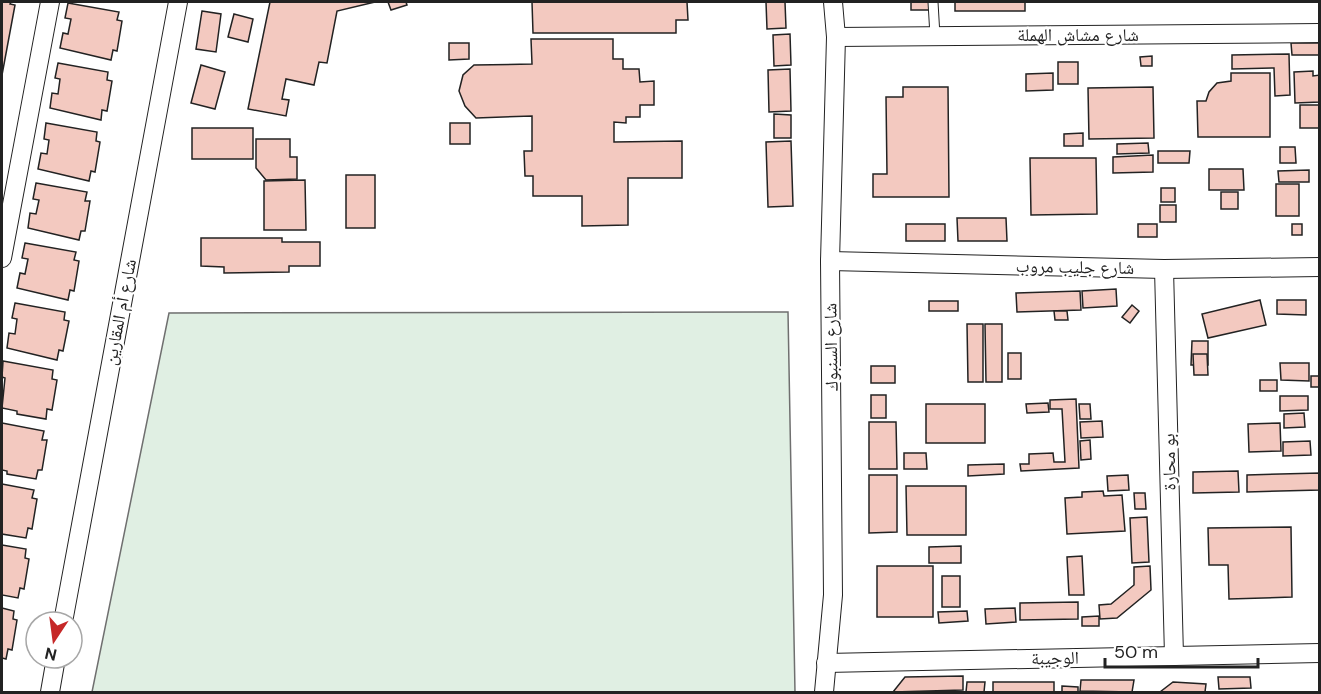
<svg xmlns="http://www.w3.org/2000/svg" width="1321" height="694" viewBox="0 0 1321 694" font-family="'DM Sans','Noto Naskh Arabic',sans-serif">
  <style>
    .green { fill: #e0efe3; stroke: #6f6f6f; stroke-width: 1.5 }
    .building { fill: #f3c9c0; stroke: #222; stroke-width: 1.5 }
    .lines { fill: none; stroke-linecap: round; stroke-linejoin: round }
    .lane-casing { stroke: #222; stroke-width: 11 }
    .street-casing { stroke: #222; stroke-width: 20 }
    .lane { stroke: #fff; stroke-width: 9 }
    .street { stroke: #fff; stroke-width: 18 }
    .labels { text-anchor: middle; stroke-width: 4.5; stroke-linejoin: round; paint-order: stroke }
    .street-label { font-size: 18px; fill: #222; stroke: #fff }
  </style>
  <rect width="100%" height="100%" fill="#fff"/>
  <!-- green -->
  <path class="green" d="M788,312L795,692H92L169,313Z"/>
  <!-- building -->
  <g class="building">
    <path d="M2,2H11L10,4L15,5L2,75Z"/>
    <path d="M270,2H375L337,11L327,63L319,62L314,85L286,79L282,99L289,100L286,116L248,109Z"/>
    <path d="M388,2H406L407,5L391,10Z"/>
    <path d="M532,2H687L688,20H676V33H533Z"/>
    <path d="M766,2H785L786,28L767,29Z"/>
    <rect x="911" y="2" width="21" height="8"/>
    <rect x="955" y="2" width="70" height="9"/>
    <path d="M68,3L119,12L117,20L122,21L117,51L113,50L111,60L60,48L63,33L68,34L71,19L65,18Z"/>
    <path d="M202,11L221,14L216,52L196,49Z"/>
    <path d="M234,14L253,19L248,42L228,37Z"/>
    <path d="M790,34L791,65L774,66L773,35Z"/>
    <path d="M531,39H613V59H623V69H639L640,82L654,81V105H640V117H626V123L614,122V142L682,141V178H628V225L582,226V196H533V176H525L524,151H532V116L476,118L465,106L459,91L463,75L474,65L532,64Z"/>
    <path d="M449,43H469V59L449,60Z"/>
    <path d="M1291,43H1320V55H1292Z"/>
    <path d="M1289,54L1290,95L1275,96L1274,68L1232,69V55Z"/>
    <path d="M1152,56V66H1141L1140,57Z"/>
    <rect x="1058" y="62" width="20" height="22"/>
    <path d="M58,63L108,72L107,80L112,81L107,111L102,110L101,120L50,108L52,93L58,94L60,79L55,78Z"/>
    <path d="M201,65L225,72L215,109L191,103Z"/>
    <path d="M790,69L791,111L769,112L768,70Z"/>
    <path d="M1313,71V76L1320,75V102L1295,103L1294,72Z"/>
    <path d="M1053,73V90L1026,91V74Z"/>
    <path d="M1231,73H1270V137H1198L1197,101H1206L1209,92L1217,83L1231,81Z"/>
    <path d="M903,87H948L949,197H873V174H887L886,97H903Z"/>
    <path d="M1153,87L1154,138L1089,139L1088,88Z"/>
    <rect x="1300" y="105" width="20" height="23"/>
    <path d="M774,114L791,115V138H774Z"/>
    <path d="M46,123L97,132L96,141L100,142L95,172L91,171L89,181L38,169L41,153L47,154L49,140L44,139Z"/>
    <rect x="450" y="123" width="20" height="21"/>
    <rect x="192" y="128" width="61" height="31"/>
    <path d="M1083,133V146H1064V134Z"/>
    <path d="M256,139H290V157H297V179L266,180L256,168Z"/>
    <path d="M791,141L793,206L768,207L766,142Z"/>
    <path d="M1148,143L1149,153L1117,154V144Z"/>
    <path d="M1280,147H1295L1296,163H1280Z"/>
    <path d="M1158,151H1190L1189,163H1158Z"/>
    <path d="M1153,155V172L1113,173V157Z"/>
    <path d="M1030,158H1096L1097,214L1031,215Z"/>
    <path d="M1209,169H1243L1244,190H1209Z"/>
    <path d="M1309,170V182H1279L1278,171Z"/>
    <rect x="346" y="175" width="29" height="53"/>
    <path d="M305,180L306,230H264V181Z"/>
    <path d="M36,183L87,192L85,201H90L85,231H81L79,240L28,228L30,213L36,214L39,200L33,199Z"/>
    <rect x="1276" y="184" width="23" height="32"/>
    <rect x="1161" y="188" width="14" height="14"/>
    <rect x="1221" y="192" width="17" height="17"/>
    <rect x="1160" y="205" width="16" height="17"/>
    <path d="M957,218H1006L1007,241H958Z"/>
    <rect x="906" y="224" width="39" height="17"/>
    <rect x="1138" y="224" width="19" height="13"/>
    <rect x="1292" y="224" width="10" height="11"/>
    <path d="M201,238H282V242H320V266H289V272L224,273V267L201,266Z"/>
    <path d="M25,243L76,252L74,260L79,261L74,291L70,290L68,300L17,288L20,273L25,274L28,259L22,258Z"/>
    <path d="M1116,289L1117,306L1083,308L1082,291Z"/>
    <path d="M1080,291L1081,310L1017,312L1016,293Z"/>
    <path d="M1260,300L1266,325L1208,338L1202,314Z"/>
    <path d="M1277,300H1306V315L1277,314Z"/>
    <rect x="929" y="301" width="29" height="10"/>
    <path d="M15,303L65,312L64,320L69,321L63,351L59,350L57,360L7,348L9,333L15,334L17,319L12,318Z"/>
    <path d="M1132,305L1139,311L1130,323L1122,317Z"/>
    <path d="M1054,311H1067L1068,320H1055Z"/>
    <path d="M967,324H983V382H968Z"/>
    <path d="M985,324H1002V382H986Z"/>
    <path d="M1192,341H1208V365H1191Z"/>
    <rect x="1008" y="353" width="13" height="26"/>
    <path d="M1193,354H1207L1208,375H1194Z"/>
    <path d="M3,361L53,370L52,379L57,380L52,410L47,409L46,419L17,414V411L2,408L5,378L2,377Z"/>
    <path d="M1280,363H1309V381L1281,380Z"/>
    <rect x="871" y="366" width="24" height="17"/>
    <rect x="1311" y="376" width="9" height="11"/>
    <rect x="1260" y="380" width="17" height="11"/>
    <rect x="871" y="395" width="15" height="23"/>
    <path d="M1280,396H1308V410L1280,411Z"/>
    <path d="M1076,399L1079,468L1021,471L1020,464H1029V454L1053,453L1054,462H1065L1062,409H1050V400Z"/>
    <path d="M1048,403L1049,412L1027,413L1026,404Z"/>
    <rect x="926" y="404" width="59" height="39"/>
    <path d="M1079,404H1090L1091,419H1080Z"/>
    <path d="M1304,413L1305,427L1284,428V414Z"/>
    <path d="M1102,421L1103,437L1081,438L1080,422Z"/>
    <path d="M869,422H896L897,469H869Z"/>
    <path d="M2,423L44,431L42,440H47L42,470H38L36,479L7,474V471L2,470Z"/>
    <path d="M1280,423L1281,451L1249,452L1248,424Z"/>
    <path d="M1090,440L1091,459L1081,460L1080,441Z"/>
    <path d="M1310,441L1311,455L1283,456V442Z"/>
    <path d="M904,453H926L927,469H904Z"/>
    <path d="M1004,464V474L968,476V465Z"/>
    <path d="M1238,471L1239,492L1193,493V472Z"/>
    <path d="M1320,473V490L1247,492V475Z"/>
    <path d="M869,475H897V532L869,533Z"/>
    <path d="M1128,475L1129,490L1108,491L1107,476Z"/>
    <path d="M2,484L34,490L32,498L37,499L32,529L28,528L26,538L2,534Z"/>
    <path d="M906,486H966V535H907Z"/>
    <path d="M1103,491L1104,496L1122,495L1125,531L1067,534L1065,498L1082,497V492Z"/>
    <path d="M1134,493H1145L1146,509H1135Z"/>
    <path d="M1147,517L1149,562L1132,563L1130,518Z"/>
    <path d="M1291,527L1292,597L1229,599L1228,565H1209L1208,528Z"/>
    <path d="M2,545L26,549L25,558L29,559L24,589L20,588L18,598L2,595Z"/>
    <path d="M961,546V563H929V547Z"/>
    <path d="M1082,556L1084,595H1069L1067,557Z"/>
    <rect x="877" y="566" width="56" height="51"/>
    <path d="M1150,566L1151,590L1117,618L1100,619L1099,605L1111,604L1134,585V567Z"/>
    <rect x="942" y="576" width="18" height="31"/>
    <path d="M1078,602V619L1020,620V603Z"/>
    <path d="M2,608L14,611L13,619L17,620L12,650L8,649L6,659L2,658Z"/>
    <path d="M1015,608L1016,622L986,624L985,609Z"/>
    <path d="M967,611L968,621L939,623L938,612Z"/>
    <path d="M1099,616V626H1082V617Z"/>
    <path d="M963,676V690L893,692L905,677Z"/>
    <path d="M1218,677H1250L1251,688L1219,689Z"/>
    <path d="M1081,680H1134L1132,692L1080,691Z"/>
    <path d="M967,682H985L984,692H966Z"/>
    <rect x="993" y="682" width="61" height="10"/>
    <path d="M1173,682L1206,684L1205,692H1160Z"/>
    <path d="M1062,686L1078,687V692H1062Z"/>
  </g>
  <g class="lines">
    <!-- lane casing -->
    <g class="lane-casing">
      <path id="lane" d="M933,2L935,36"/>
    </g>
    <!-- street casing -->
    <g class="street-casing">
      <g id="street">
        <path d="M836,37L1320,33"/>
        <path d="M2,258L50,2"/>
        <path d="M830,261L1164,269L1320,267"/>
        <path d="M1164,269L1174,656"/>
        <path d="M63,622L178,2"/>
        <path d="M826,663L1320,653"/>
        <path d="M50,692L56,658"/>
        <path d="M824,692L833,595L830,261L836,37L833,2"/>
      </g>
    </g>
    <!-- lane -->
    <use href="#lane" class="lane"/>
    <!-- street -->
    <use href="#street" class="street"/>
  </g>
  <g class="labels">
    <!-- street labels -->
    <g class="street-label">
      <text x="1078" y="41">شارع مشاش الهملة</text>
      <text transform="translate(1075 267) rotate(1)" y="6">شارع جليب مروب</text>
      <text transform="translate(120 312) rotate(-79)" y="6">شارع أم المقارين</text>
      <text transform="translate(831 347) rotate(-91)" y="6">شارع السنبوك</text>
      <text transform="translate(1169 462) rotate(-91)" y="6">بو محارة</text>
      <text transform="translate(1055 658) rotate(-1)" y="6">الوجيبة</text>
    </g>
  </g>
  <!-- border -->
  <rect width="1321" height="694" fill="none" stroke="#222222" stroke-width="6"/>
  <!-- north arrow -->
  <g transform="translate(54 640) rotate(193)"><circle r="28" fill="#ffffff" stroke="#a7a7a7" stroke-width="1.5"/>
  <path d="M0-4.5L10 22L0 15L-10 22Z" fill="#c62828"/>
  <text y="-9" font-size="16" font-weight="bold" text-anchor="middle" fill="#222222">N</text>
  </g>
  <!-- scale -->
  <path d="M1105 658v9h153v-9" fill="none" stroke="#222222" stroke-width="3"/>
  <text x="1114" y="658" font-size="18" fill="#222222" stroke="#ffffff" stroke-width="4.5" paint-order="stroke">50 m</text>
</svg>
